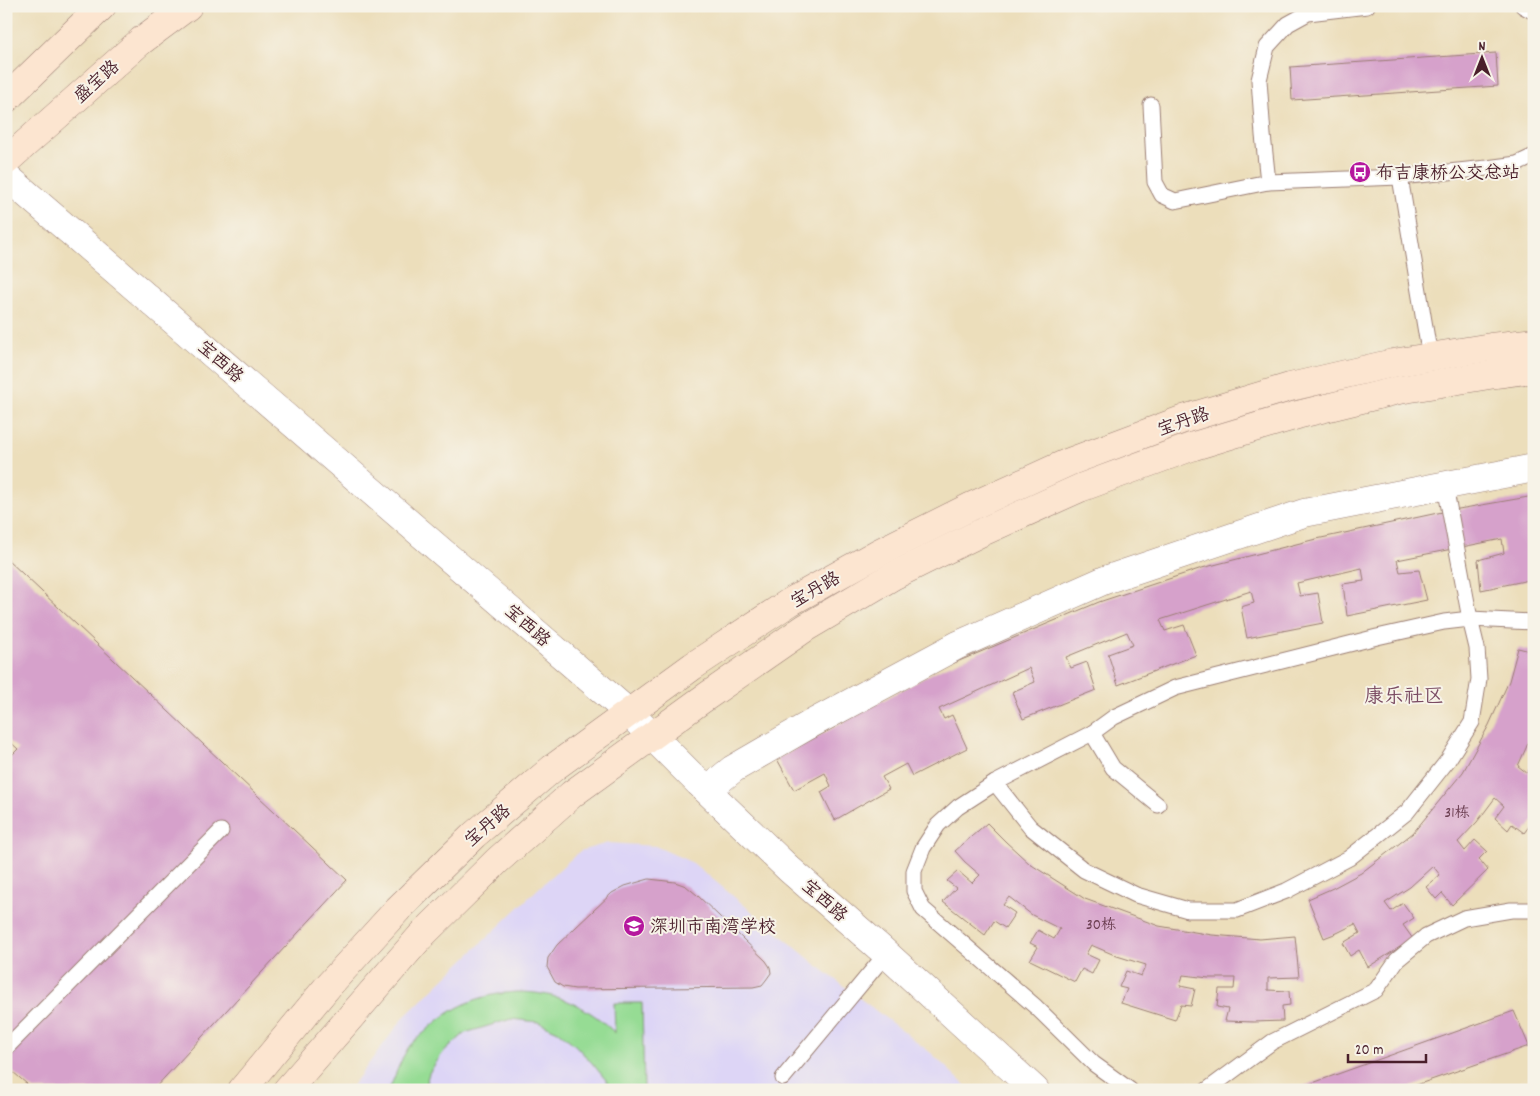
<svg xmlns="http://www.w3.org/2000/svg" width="1540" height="1096" viewBox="0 0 1540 1096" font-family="Dekko,'LXGW WenKai TC',sans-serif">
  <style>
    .built { fill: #ddd5f6 }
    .green { fill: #96dc94; stroke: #707e60 }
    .building { fill: #d6a1cb }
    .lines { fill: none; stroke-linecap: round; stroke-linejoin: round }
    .lane-casing { stroke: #9b7e73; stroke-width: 17 }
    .street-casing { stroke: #9b7e73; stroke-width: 29 }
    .secondary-casing { stroke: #9b7e73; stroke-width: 29 }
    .path { stroke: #9b7e73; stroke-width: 3; stroke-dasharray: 1 4; stroke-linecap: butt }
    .lane { stroke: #fff; stroke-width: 15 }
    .street { stroke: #fff; stroke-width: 28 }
    .secondary { stroke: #fce5d0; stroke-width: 28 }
    .labels { text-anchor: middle; stroke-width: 4; stroke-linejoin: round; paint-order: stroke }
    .number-label { font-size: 15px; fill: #6d4053 }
    .street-label { font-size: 18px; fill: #4a1f2b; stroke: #f7f3e8 }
    .poi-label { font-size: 18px; fill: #4a1f2b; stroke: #f7f3e8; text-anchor: start }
    .quarter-label { font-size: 20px; fill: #7b4c63; stroke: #f7f3e8 }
  </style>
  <rect width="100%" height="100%" fill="#f7f3e8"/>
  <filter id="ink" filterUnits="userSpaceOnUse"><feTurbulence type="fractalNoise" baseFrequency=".02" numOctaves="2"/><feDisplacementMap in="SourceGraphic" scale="10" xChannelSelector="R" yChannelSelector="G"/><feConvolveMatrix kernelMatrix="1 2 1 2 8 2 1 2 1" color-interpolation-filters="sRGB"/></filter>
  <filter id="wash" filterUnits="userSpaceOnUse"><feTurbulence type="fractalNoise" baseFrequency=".0096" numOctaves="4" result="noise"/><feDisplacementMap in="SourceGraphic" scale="20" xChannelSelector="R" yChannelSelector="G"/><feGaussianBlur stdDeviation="1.12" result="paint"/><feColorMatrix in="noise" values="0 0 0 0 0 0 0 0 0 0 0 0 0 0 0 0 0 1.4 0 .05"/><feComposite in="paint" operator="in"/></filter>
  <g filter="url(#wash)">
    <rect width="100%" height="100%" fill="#ecdebb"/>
    <!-- built -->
    <path class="built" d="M608,843L655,846L693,863L819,967L931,1053L970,1090H349L404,1017L542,885L580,851Z"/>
    <!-- green -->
    <path class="green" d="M517,992C556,992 587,1005 615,1033L614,1003H642L644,1090H610L606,1080L592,1063L575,1045L558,1031L538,1022L511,1019L465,1033L442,1054L429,1073L424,1090H389C395,1076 400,1061 408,1048C412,1042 419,1037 425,1032C452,1006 480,994 517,992Z"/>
    <g id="blocks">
      <!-- building -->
      <g class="building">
        <path d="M1496,53L1498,86L1292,100L1290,67Z"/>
        <path d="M1534,496V579L1481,590L1478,560L1504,553L1502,539L1397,560L1400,572L1419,570L1427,600L1347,616L1343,584L1364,581L1362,568L1297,583L1300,596L1318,593L1323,623L1247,638L1241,607L1254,603L1251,591L1160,620L1165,631L1184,625L1196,655L1118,685L1108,654L1133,645L1127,632L1066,657L1071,668L1087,662L1096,690L1023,719L1012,692L1035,682L1029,668L939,709L944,719L952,715L967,748L912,776L906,764L882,777L889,789L835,820L821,792L831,786L825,773L794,790L777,759L940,669L1099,602L1202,568L1312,540L1447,511Z"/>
        <path d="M6,558L347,880L153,1090H34L6,1066V761L18,749L6,738Z"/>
        <path d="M1518,648L1534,652V730L1518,766L1527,773L1534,762V820L1524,833L1512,824L1508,830L1495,818L1504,806L1495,798L1477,822L1458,842L1465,851L1475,840L1487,851L1479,859L1488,870L1452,905L1442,893L1436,899L1426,887L1440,875L1433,866L1410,887L1385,903L1391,911L1403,903L1414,918L1403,925L1413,939L1368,967L1359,950L1350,956L1343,943L1360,933L1355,924L1337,933L1324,938L1308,899L1333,888L1361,873L1413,833L1463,772L1489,725L1509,681Z"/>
        <path d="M987,823L1006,842L1030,864L1085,899L1159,926L1212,935L1260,939L1295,936L1299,977L1268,978V990L1289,991L1290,1005L1282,1006L1283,1021L1254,1022L1225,1021L1228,1009L1217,1007L1219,989H1234L1235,978H1209L1183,975L1180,986L1195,989L1191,1006L1181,1005L1175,1020L1121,1003L1127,989L1119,987L1126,971L1141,976L1146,965L1117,956L1091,945L1086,954L1099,960L1092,974L1082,969L1075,982L1030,960L1038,947L1030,943L1038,930L1054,939L1060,929L1032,915L1009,897L1003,905L1015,913L1005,928L994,921L985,935L943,902L956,888L947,881L958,871L972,883L980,875L965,862L955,851Z"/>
        <path d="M649,879L675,882L686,886L697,895L766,961L770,967L771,973L766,980L762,985L753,987L575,989L563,987L555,982L547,967L548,958L557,945L612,893L625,886Z"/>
        <path d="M1514,1011L1529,1046L1402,1090H1293Z"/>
      </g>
    </g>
  </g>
  <g filter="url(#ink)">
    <use href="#blocks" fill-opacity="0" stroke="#9b7e73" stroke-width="1"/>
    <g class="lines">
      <!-- lane casing -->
      <g class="lane-casing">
        <g id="lane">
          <path d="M1367,6L1308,13L1288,24L1267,47L1259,80L1263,135L1268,182L1400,177L1487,168L1517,164L1534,156"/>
          <path d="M1523,6L1534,12"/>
          <path d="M1151,105L1155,182L1162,195L1175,201L1268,182"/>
          <path d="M1400,177L1430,357"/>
          <path d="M1092,733L1113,768L1158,805"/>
          <path d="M995,783L1030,827L1084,870L1136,895L1188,910H1237L1286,891L1349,858L1407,812L1448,760L1472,722L1479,679L1477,648L1470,619L1445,486"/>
          <path d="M6,1048L221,831"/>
          <path d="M783,1078L886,954"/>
          <path d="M1130,1090L1094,1064L1036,1007L923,909L914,891V871L923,848L938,825L958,807L995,783L1092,733L1114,717L1175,688L1377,637L1444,622L1470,619L1534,622"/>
          <path d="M1207,1090L1272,1042L1376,990L1397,960L1426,936L1464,918L1511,910H1534"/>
        </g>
      </g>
      <!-- street casing -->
      <g class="street-casing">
        <g id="street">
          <path d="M6,176L629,713L699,783L789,869L881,949L1035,1090"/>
          <path d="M707,790L733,769L809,725L958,645L1105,580L1304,513L1534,468"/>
        </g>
      </g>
      <!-- secondary casing -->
      <g class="secondary-casing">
        <g id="secondary">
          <path d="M6,99L102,6"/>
          <path d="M6,161L141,41L188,6"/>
          <path d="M242,1090L329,985L398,909L474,835L553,768L693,666L790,602L880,552L970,507L1069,462L1184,419L1290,387L1393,363L1491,347L1534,342"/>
          <path d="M287,1090L421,936L497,861L572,794L700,701L805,628L893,576L980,533L1080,488L1194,446L1297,415L1399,390L1495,374L1534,369"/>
        </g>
      </g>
      <!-- path -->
      <path class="path" d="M1531,1090L1534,1089"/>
      <!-- lane -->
      <use href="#lane" class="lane"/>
      <!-- street -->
      <use href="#street" class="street"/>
      <!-- secondary -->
      <use href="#secondary" class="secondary"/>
    </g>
  </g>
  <!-- icons -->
  <defs>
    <g id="bus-disc" transform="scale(1.125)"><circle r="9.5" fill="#b5179e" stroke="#f7f3e8"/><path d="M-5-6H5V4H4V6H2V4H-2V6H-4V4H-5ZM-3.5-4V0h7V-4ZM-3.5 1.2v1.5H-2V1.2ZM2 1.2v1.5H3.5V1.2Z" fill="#fff"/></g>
    <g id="school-disc" transform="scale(1.125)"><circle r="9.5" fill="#b5179e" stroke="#f7f3e8"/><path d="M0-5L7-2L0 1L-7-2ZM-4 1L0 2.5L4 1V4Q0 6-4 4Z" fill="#fff"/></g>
  </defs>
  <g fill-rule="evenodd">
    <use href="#bus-disc" x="1360" y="172"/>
    <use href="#school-disc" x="634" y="926"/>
  </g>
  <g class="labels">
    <!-- number labels -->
    <g class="number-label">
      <text x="1457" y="817">31栋</text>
      <text x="1101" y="929">30栋</text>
    </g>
    <!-- street labels -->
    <g class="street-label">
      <text transform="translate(96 81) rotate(-42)" y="6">盛宝路</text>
      <text transform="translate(221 361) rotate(41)" y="6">宝西路</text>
      <text transform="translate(1183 421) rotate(-19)" y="6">宝丹路</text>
      <text transform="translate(815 589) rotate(-30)" y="6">宝丹路</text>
      <text transform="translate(528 625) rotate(41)" y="6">宝西路</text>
      <text transform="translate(487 825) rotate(-41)" y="6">宝丹路</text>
      <text transform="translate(825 900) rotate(41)" y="6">宝西路</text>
    </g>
    <!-- poi labels -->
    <g class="poi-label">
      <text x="1376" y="178">布吉康桥公交总站</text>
      <text x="650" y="932">深圳市南湾学校</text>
    </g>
    <!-- quarter labels -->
    <g class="quarter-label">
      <text x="1404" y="702">康乐社区</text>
    </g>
  </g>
  <!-- margin -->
  <rect width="1540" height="1096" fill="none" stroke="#f7f3e8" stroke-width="25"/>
  <!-- north arrow -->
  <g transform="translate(1482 58)" stroke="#f7f3e8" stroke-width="4" paint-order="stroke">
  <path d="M0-4L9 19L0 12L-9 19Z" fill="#4a1f2b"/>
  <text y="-8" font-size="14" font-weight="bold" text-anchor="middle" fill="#4a1f2b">N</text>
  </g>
  <!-- scale -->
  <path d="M1348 1054v8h78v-8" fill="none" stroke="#4a1f2b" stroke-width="2.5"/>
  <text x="1355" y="1054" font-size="15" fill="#4a1f2b" stroke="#f7f3e8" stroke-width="4" paint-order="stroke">20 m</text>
</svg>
